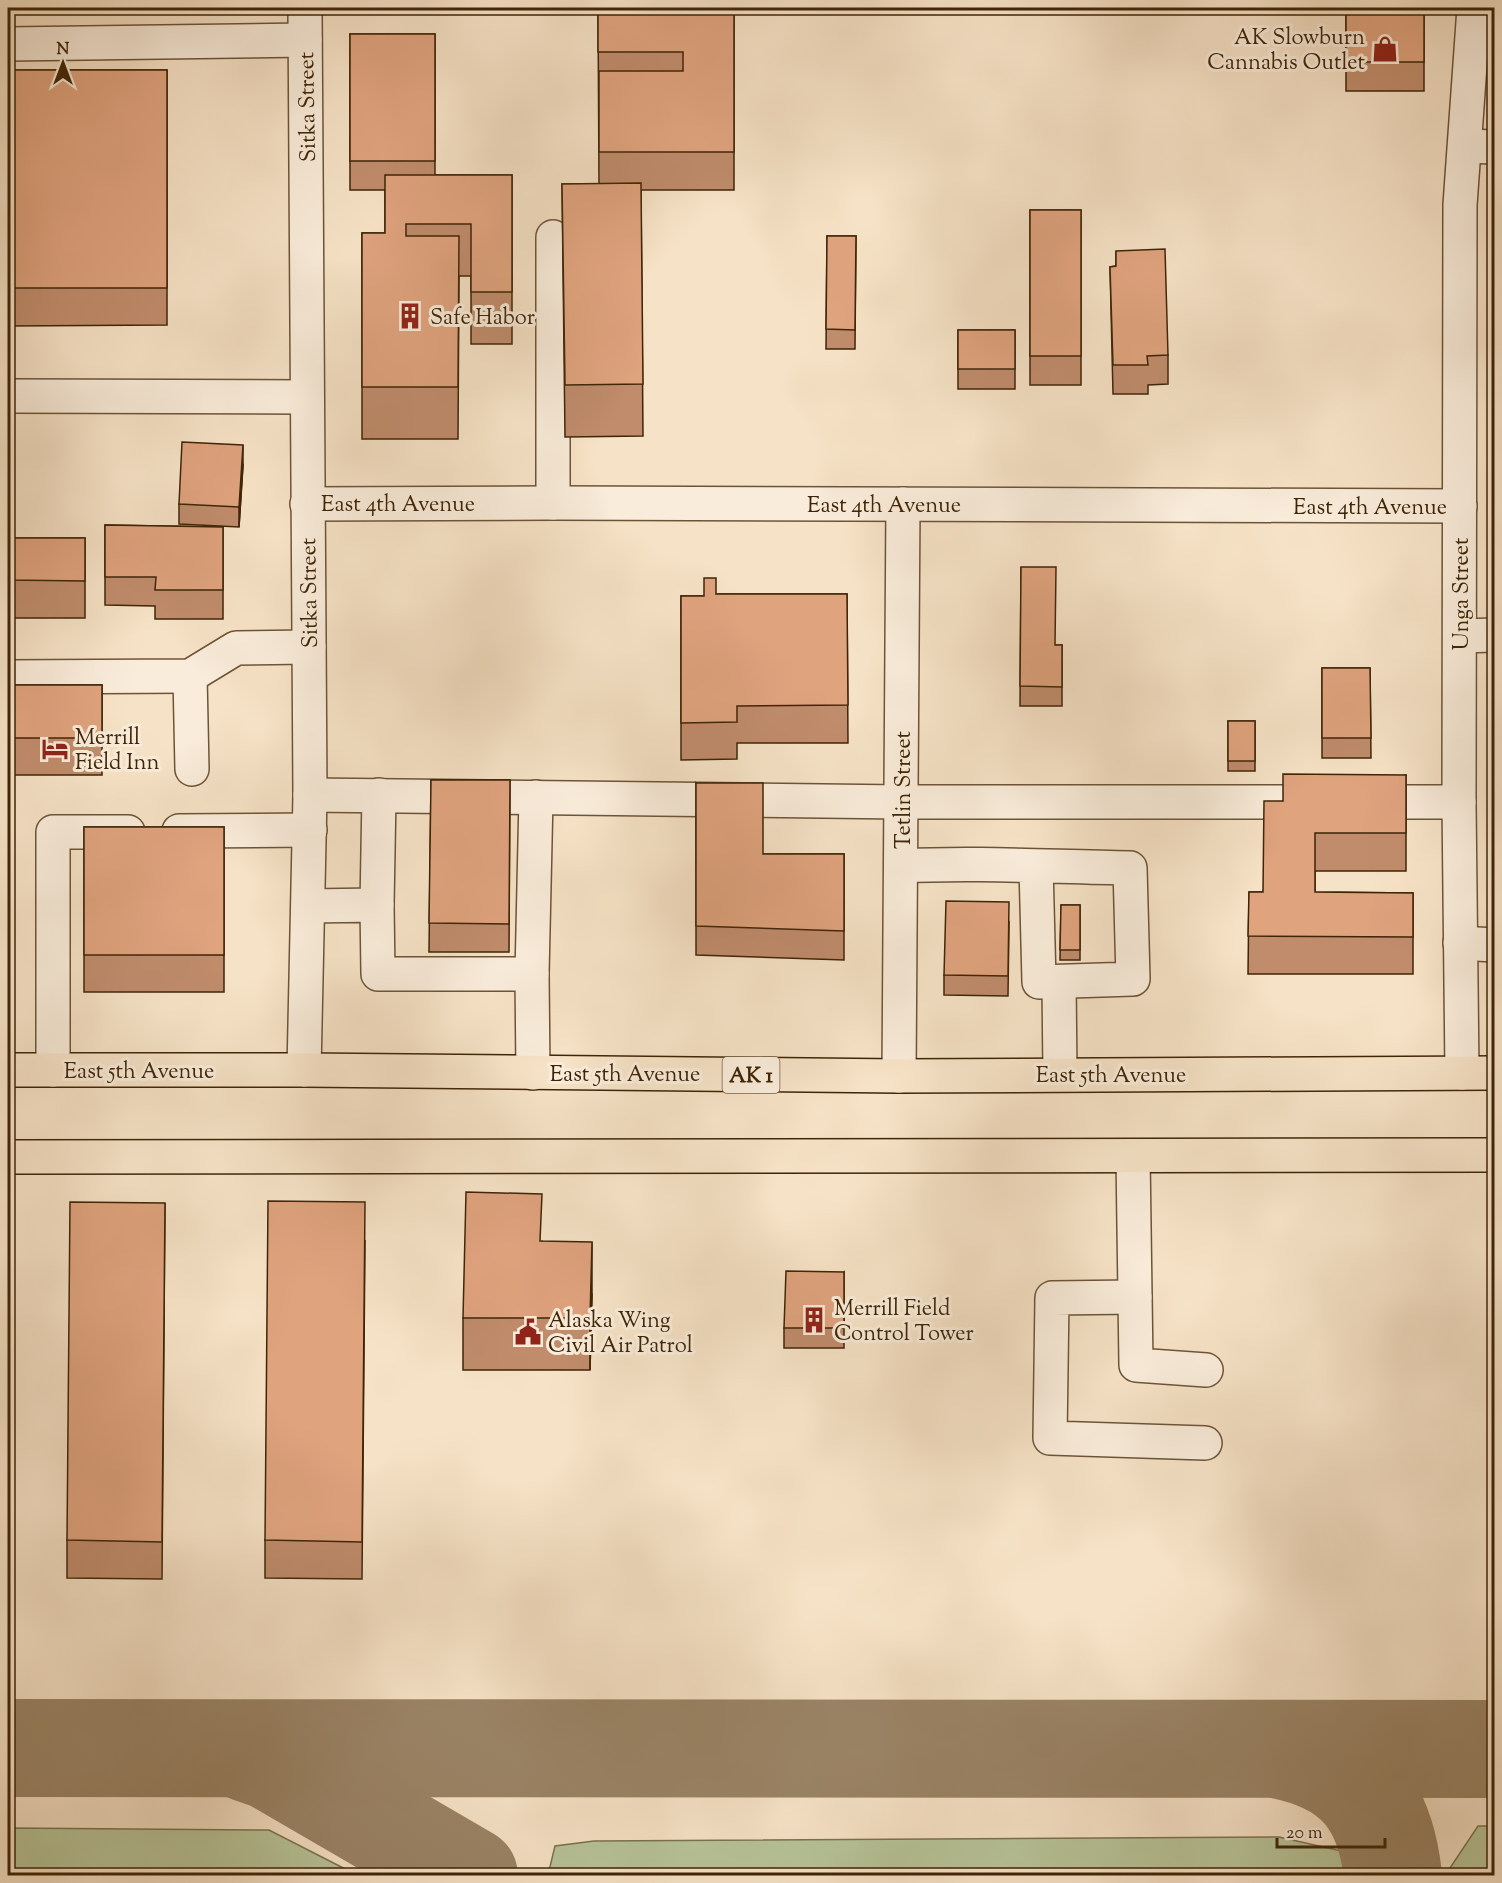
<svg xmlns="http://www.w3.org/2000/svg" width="1502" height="1883" viewBox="0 0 1502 1883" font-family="'Sorts Mill Goudy',serif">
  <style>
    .green { fill: #b7c499; stroke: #7b7450; stroke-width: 1.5 }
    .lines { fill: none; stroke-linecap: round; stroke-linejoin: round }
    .taxiway { stroke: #9a8466; stroke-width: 98 }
    .minor-casing { stroke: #6d5437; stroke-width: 36 }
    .highway-casing { stroke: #3f2507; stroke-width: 36 }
    .minor { stroke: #f9ecda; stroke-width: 33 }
    .highway { stroke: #f6e2c6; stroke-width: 33 }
    .wall { fill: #c08c6c; stroke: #3f2507; stroke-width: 1.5 }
    .shaded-wall { fill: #9c7258; stroke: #3f2507; stroke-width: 1.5 }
    .building { fill: #dfa37e; stroke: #3f2507; stroke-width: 1.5 }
    .labels { text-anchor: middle; stroke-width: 6; stroke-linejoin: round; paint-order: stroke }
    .shield { fill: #f9ecda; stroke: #776146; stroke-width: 1.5 }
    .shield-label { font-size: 21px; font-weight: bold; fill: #3f2507 }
    .poi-label { font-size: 22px; fill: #3f2507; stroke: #f9ecda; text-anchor: start }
    .street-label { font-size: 22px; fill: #3f2507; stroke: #f9ecda }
  </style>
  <rect width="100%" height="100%" fill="#f6e2c6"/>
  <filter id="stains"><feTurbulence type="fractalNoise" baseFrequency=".00333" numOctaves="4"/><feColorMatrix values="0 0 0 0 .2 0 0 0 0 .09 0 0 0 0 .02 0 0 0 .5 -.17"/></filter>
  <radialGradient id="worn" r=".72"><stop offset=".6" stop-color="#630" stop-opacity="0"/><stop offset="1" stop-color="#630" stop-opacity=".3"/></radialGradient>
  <!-- green -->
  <g class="green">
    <path d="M1478,1826H1494V1875H1448V1871Z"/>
    <path d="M8,1828L269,1830L357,1875H8Z"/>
    <path d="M1279,1837L1346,1852V1875H548L555,1846L594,1841Z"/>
  </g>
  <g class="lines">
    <!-- taxiway -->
    <g class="taxiway">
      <path d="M8,1748L1494,1749"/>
      <path d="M1281,1750C1354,1765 1385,1803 1393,1876"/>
      <path d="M248,1753L271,1761L469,1876"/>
    </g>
    <!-- minor casing -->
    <g class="minor-casing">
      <g id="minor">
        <path d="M8,44L305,40"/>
        <path d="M1465,146L1494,147"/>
        <path d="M553,237V503"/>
        <path d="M8,396L307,397"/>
        <path d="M307,504L553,503L1460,506"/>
        <path d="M1460,636L1494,635"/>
        <path d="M190,676L192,769"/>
        <path d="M8,677L190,676L236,648L309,647"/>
        <path d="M310,795L902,802H1310"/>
        <path d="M1361,802H1459"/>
        <path d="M179,831L310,830"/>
        <path d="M901,866C977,862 1054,867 1130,868L1133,979L1039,982L1036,866"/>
        <path d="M377,905L379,795"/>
        <path d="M308,906L377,905L378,974H532"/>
        <path d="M1460,943L1494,945"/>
        <path d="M1059,982L1060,1074"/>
        <path d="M53,1070V832H128"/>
        <path d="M304,1070L310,795L305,8"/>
        <path d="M533,1073L532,974L536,797"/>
        <path d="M1462,1073L1459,802L1460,205L1474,8"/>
        <path d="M899,1076L903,504"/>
        <path d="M1133,1156L1136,1365L1206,1370"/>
        <path d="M1135,1297L1052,1298L1050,1438L1205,1443"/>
      </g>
    </g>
    <!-- highway casing -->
    <g class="highway-casing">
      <g id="highway">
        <path d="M8,1070H304L899,1076L1494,1073"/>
        <path d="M8,1157L1494,1155"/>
      </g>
    </g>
    <!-- minor -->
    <use href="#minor" class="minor"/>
    <!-- highway -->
    <use href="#highway" class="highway"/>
  </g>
  <!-- wall -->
  <g class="wall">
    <path d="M598,8H734V190H641L643,436L565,437L562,184H599Z"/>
    <rect x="1346" y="8" width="78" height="83"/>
    <path d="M350,34H435V175H512V344H471V276H459L458,439H362V233H385V190H350Z"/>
    <path d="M8,70H167V325L8,326Z"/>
    <rect x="1030" y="210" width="51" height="175"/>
    <path d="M827,236H856L855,349H826Z"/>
    <path d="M1116,251L1168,355V384L1148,385V394H1113L1110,267L1116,266Z"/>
    <rect x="958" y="330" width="57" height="59"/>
    <path d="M243,465L239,527L179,524V504Z"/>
    <path d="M105,525L223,527V619H155V606L105,605Z"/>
    <rect x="8" y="538" width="77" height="80"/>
    <path d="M1021,567L1055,645H1062V706H1020Z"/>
    <path d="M716,594H847L848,743H737V759L681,760V596H704Z"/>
    <path d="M1322,668H1370L1371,758H1322Z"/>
    <rect x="8" y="685" width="94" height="90"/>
    <rect x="1228" y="721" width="27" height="50"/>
    <path d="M1406,775V871H1315V892L1413,893V974H1248L1249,892H1263L1283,801Z"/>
    <path d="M431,780H510L509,952H429Z"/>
    <path d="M696,783L763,854H844V960L696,955Z"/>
    <rect x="84" y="827" width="140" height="165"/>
    <path d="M1061,905H1080V960H1060Z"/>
    <path d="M1009,922L1008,996L944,995V975Z"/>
    <path d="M165,1203L162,1579L67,1578V1540Z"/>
    <path d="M365,1240L362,1579L265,1578V1540Z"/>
    <path d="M542,1241L592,1294L590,1370H463V1318Z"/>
    <path d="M844,1272V1348H784V1328Z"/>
  </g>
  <!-- shaded-wall -->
  <g class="shaded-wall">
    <path d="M243,445V465L239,527V507Z"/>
    <path d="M592,1242V1294L590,1370V1318Z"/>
  </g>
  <!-- building -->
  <g class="building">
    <path d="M598,8H734V152H599V71H683V52H598Z"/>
    <rect x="1346" y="8" width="78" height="54"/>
    <rect x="350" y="34" width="85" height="127"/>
    <rect x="8" y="70" width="159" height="218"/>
    <path d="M385,175H512V292H471V224H406V236H459L458,387H362V233H385Z"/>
    <path d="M641,183L643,384L565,385L562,184Z"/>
    <rect x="1030" y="210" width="51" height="146"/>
    <path d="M827,236H856L855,330L826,329Z"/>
    <path d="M1165,249L1168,355L1147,356L1148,365H1113L1110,267L1116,266V251Z"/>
    <rect x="958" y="330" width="57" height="39"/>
    <path d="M182,442L243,445L239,507L179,504Z"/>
    <path d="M105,525L223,527V590H155L156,577H105Z"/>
    <path d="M8,538H85V581L8,580Z"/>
    <path d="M1021,567H1056L1055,645H1062V687L1020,686Z"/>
    <path d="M704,578H716V594H847L848,705L737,706V722L681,723V596H704Z"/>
    <path d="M1322,668H1370L1371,738H1322Z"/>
    <rect x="8" y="685" width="94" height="53"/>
    <rect x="1228" y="721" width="27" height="40"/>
    <path d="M1283,774L1406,775V833H1315V892L1413,893V937L1248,936L1249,892H1263L1264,801H1283Z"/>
    <path d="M431,780H510L509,924L429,923Z"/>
    <path d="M696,783H763V854H844V931L696,926Z"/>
    <rect x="84" y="827" width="140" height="128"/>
    <path d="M946,901L1009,902L1008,976L944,975Z"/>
    <path d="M1061,905H1080V950H1060Z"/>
    <path d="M466,1192L542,1194L540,1241L592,1242L590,1318H463Z"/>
    <path d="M268,1201L365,1202L362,1542L265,1540Z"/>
    <path d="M70,1202L165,1203L162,1542L67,1540Z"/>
    <path d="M786,1271L844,1272V1328H784Z"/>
  </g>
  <!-- icons -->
  <defs>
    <g id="shop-bare" transform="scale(2.07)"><path d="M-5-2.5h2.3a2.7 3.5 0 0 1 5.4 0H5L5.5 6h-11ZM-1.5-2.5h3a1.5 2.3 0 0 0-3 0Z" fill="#8f2418" stroke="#f9ecda" stroke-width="2.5" paint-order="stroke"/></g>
    <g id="building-bare" transform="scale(2.07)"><path d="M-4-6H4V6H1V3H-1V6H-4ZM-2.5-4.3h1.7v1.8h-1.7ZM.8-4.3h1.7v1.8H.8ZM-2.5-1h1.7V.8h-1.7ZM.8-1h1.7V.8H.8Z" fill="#8f2418" stroke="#f9ecda" stroke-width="2.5" paint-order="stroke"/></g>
    <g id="hotel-bare" transform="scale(2.07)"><path d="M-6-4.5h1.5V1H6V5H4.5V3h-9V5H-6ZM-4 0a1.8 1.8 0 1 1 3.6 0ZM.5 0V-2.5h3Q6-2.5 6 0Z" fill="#8f2418" stroke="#f9ecda" stroke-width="2.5" paint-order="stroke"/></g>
    <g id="civic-bare" transform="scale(2.07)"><path d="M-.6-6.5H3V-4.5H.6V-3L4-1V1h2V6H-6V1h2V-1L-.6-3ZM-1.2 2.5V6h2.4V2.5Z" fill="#8f2418" stroke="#f9ecda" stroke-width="2.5" paint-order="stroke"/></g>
  </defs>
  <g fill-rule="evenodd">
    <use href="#shop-bare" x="1385" y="49"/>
    <use href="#building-bare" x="410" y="316"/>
    <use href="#hotel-bare" x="55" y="749"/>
    <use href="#building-bare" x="814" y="1320"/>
    <use href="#civic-bare" x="528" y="1332"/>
  </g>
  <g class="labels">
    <!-- shield labels -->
    <rect class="shield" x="722.5" y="1057" width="57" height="36" rx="4.5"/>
    <g class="shield-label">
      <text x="751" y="1082">AK 1</text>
    </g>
    <!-- poi labels -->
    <g class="poi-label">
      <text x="1365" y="44" text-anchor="end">AK Slowburn<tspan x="1365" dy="25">Cannabis Outlet</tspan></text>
      <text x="430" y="324">Safe Habor</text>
      <text x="75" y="744">Merrill<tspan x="75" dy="25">Field Inn</tspan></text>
      <text x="834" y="1315">Merrill Field<tspan x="834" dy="25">Control Tower</tspan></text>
      <text x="548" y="1327">Alaska Wing<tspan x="548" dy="25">Civil Air Patrol</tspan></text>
    </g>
    <!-- street labels -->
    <g class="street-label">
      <text transform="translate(306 107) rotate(-91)" y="8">Sitka Street</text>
      <text x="398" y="511">East 4th Avenue</text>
      <text x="884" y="512">East 4th Avenue</text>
      <text x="1370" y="514">East 4th Avenue</text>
      <text transform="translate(308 593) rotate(-91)" y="8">Sitka Street</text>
      <text transform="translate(1460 594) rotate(-90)" y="8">Unga Street</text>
      <text transform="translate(902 790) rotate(-90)" y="8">Tetlin Street</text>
      <text x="139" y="1078">East 5th Avenue</text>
      <text x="625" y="1081">East 5th Avenue</text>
      <text x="1111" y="1082">East 5th Avenue</text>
    </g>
  </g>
  <!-- margin -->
  <rect width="1502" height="1883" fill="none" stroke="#f6e2c6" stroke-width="30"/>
  <rect x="9" y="9" width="1484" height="1865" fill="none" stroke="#3f2507" stroke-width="3"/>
  <rect x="15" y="15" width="1472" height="1853" fill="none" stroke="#3f2507" stroke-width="1.5"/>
  <!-- north arrow -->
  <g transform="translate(63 63)" stroke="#f9ecda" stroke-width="4.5" paint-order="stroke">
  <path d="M0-4.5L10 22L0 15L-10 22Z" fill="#3f2507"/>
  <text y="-9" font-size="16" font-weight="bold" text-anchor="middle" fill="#3f2507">N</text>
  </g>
  <!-- scale -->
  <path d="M1277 1838v9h108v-9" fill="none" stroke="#3f2507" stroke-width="3"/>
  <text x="1286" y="1838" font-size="18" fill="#3f2507" stroke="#f9ecda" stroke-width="4.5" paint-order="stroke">20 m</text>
  <rect width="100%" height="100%" filter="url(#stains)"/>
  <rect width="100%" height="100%" fill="url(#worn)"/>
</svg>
